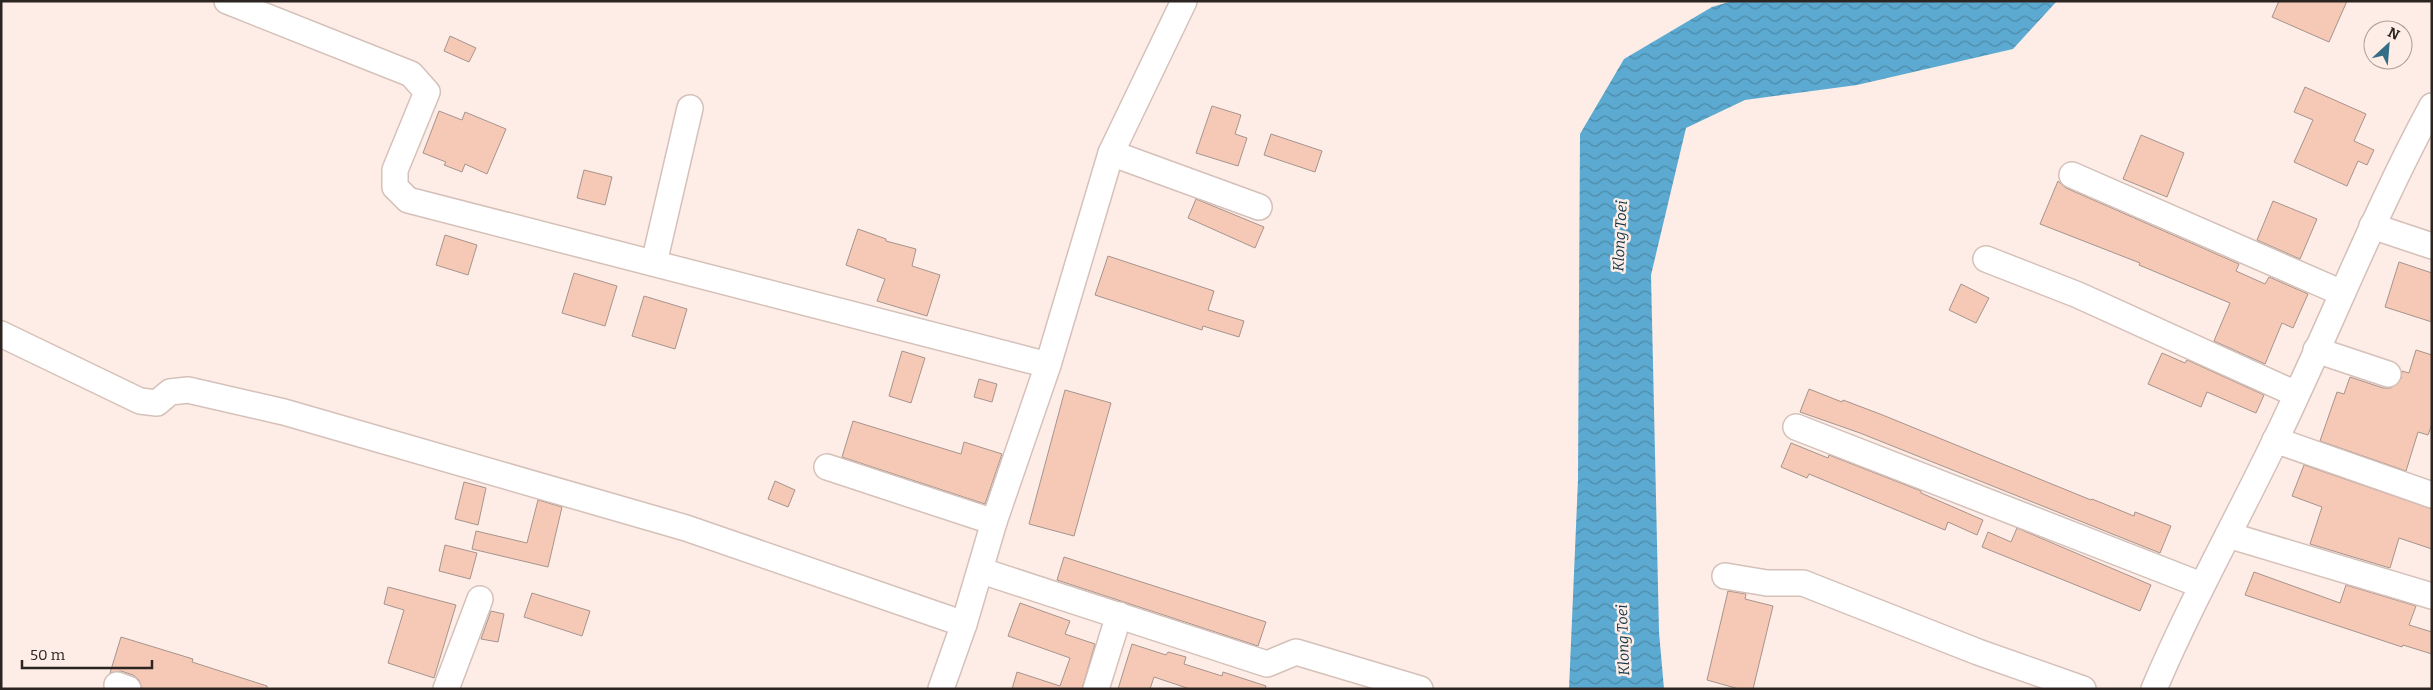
<svg xmlns="http://www.w3.org/2000/svg" width="2433" height="690" viewBox="0 0 2433 690" font-family="Bitter,serif">
  <style>
    .water { fill: url(#water-waves) }
    .building { fill: #f6c9b7; stroke: #a6948c }
    .lines { fill: none; stroke-linecap: round; stroke-linejoin: round }
    .minor-casing { stroke: #d5c1b9; stroke-width: 28 }
    .minor { stroke: #fff; stroke-width: 25 }
    .labels { text-anchor: middle; stroke-width: 5; stroke-linejoin: round; paint-order: stroke }
    .water-label { font-size: 15px; font-style: italic; fill: #123647; stroke: #fdede6 }
  </style>
  <defs>
    <pattern id="water-waves" width="16" height="10" patternUnits="userSpaceOnUse" patternTransform="scale(1.25)"><rect width="16" height="10" fill="#5caad1"/><path d="M0 5q4-4 8 0t8 0" fill="none" stroke="#4c8aa9"/></pattern>
  </defs>
  <rect width="100%" height="100%" fill="#fdede6"/>
  <!-- water -->
  <path class="water" d="M1732,1H2057L2013,49L1857,85L1745,100L1686,128L1651,275L1659,632L1664,689H1569L1578,480L1580,134L1624,59L1712,7Z"/>
  <!-- building -->
  <g class="building">
    <path d="M2279,1H2347L2329,42L2272,17Z"/>
    <path d="M450,36L476,48L469,62L444,51Z"/>
    <path d="M2305,87L2366,114L2354,141L2374,150L2367,165L2358,161L2347,186L2294,162L2313,120L2294,112Z"/>
    <path d="M1212,106L1241,115L1235,134L1247,138L1238,166L1196,153Z"/>
    <path d="M439,111L462,120L465,112L506,129L487,174L465,164L462,172L444,165L446,162L423,153Z"/>
    <path d="M1271,134L1322,151L1315,172L1264,155Z"/>
    <path d="M2141,135L2184,153L2167,197L2123,179Z"/>
    <path d="M584,170L612,177L605,205L577,198Z"/>
    <path d="M2058,181L2066,188L2239,264L2236,271L2265,284L2269,277L2308,294L2293,328L2282,323L2265,364L2214,341L2230,303L2139,265L2140,263L2040,224Z"/>
    <path d="M1196,199L1264,227L1255,248L1188,218Z"/>
    <path d="M2273,201L2317,219L2300,259L2257,240Z"/>
    <path d="M858,229L886,239V241L916,249L912,266L940,275L927,316L877,301L885,279L846,265Z"/>
    <path d="M445,235L477,245L468,275L436,265Z"/>
    <path d="M1108,256L1214,291L1208,310L1244,321L1239,337L1203,326L1202,330L1095,295Z"/>
    <path d="M2399,262L2432,273V322L2385,307Z"/>
    <path d="M574,273L617,286L605,326L562,313Z"/>
    <path d="M1961,284L1989,298L1976,323L1949,310Z"/>
    <path d="M644,296L687,309L675,349L632,336Z"/>
    <path d="M2416,350L2432,355V424L2428,435L2418,432L2406,471L2320,441L2337,392L2344,394L2350,377L2383,388H2391L2401,379L2402,371L2409,373Z"/>
    <path d="M902,351L925,358L911,403L889,396Z"/>
    <path d="M2162,353L2185,363L2187,360L2264,395L2256,413L2207,392L2201,407L2148,384Z"/>
    <path d="M979,379L997,384L992,402L974,397Z"/>
    <path d="M1809,389L1842,402L1843,400L1880,414L2091,500L2092,499L2134,516L2135,512L2171,526L2160,553L1860,433L1800,412Z"/>
    <path d="M1065,390L1111,403L1074,536L1029,524Z"/>
    <path d="M853,421L961,454L964,442L1002,454L985,504L842,457Z"/>
    <path d="M1791,443L1828,458L1829,455L1921,491V493L1983,520L1977,535L1948,522L1945,530L1809,474L1807,478L1781,467Z"/>
    <path d="M2304,465L2432,509V549L2399,538L2390,568L2310,544L2322,507L2292,496Z"/>
    <path d="M775,481L795,490L788,507L768,499Z"/>
    <path d="M464,482L486,488L478,525L455,519Z"/>
    <path d="M538,500L562,507L548,567L472,549L476,531L527,543Z"/>
    <path d="M2017,528L2151,585L2140,611L1982,547L1988,532L2011,542Z"/>
    <path d="M445,545L477,553L470,579L439,571Z"/>
    <path d="M1064,557L1266,622L1258,646L1057,580Z"/>
    <path d="M2254,572L2340,603L2346,585L2416,606L2409,625L2432,632V654L2403,645L2402,647L2245,595Z"/>
    <path d="M388,587L456,605L434,678L388,663L404,610L384,604Z"/>
    <path d="M1728,591L1746,594L1745,599L1773,606L1753,689H1739L1707,680Z"/>
    <path d="M532,593L590,611L582,636L524,617Z"/>
    <path d="M1020,603L1070,621L1065,634L1095,644L1082,689H1012L1017,672L1060,686L1070,658L1008,636Z"/>
    <path d="M491,611L504,614L498,642L481,639Z"/>
    <path d="M121,637L193,659L192,662L267,686V689H142L139,680L133,675L121,671L110,673Z"/>
    <path d="M1132,644L1166,655L1168,652L1186,657L1184,664L1222,676L1223,672L1266,686L1265,689H1190L1154,677L1150,689H1118Z"/>
  </g>
  <g class="lines">
    <!-- minor casing -->
    <g class="minor-casing">
      <g id="minor">
        <path d="M227,1L411,74L427,92L395,170V187L408,200L1048,365"/>
        <path d="M1111,153L1259,207"/>
        <path d="M2072,175L2342,293"/>
        <path d="M2372,226L2432,246"/>
        <path d="M1986,259L2078,295L2296,394"/>
        <path d="M654,263L690,108"/>
        <path d="M1,334L140,401L157,403L170,392L188,390L284,412L686,528L964,624"/>
        <path d="M2316,350L2388,374"/>
        <path d="M1796,427L2201,585"/>
        <path d="M2275,440L2432,495"/>
        <path d="M827,467L994,522"/>
        <path d="M2228,535L2432,596"/>
        <path d="M982,571L1267,664L1296,652L1420,689"/>
        <path d="M1725,576L1767,583H1803L1978,652L2083,689"/>
        <path d="M117,685L128,689"/>
        <path d="M446,689L480,599"/>
        <path d="M941,689L964,624L994,522L1048,365L1111,153L1184,1"/>
        <path d="M1096,689L1119,615"/>
        <path d="M2154,689C2190,604 2235,524 2275,441C2329,330 2373,215 2432,106"/>
      </g>
    </g>
    <!-- minor -->
    <use href="#minor" class="minor"/>
  </g>
  <g class="labels">
    <!-- water labels -->
    <g class="water-label">
      <text transform="translate(1620 236) rotate(-87)" y="5">Klong Toei</text>
      <text transform="translate(1623 640) rotate(-92)" y="5">Klong Toei</text>
    </g>
  </g>
  <!-- border -->
  <rect width="2433" height="690" fill="none" stroke="#2b2421" stroke-width="5"/>
  <!-- north arrow -->
  <g transform="translate(2388 45) rotate(26)"><circle r="24" fill="#fdede6" stroke="#a99d97"/>
  <path d="M0-4L9 19L0 12L-9 19Z" fill="#356c86"/>
  <text y="-8" font-size="14" font-weight="bold" text-anchor="middle" fill="#2b2421">N</text>
  </g>
  <!-- scale -->
  <path d="M22 660v8h130v-8" fill="none" stroke="#2b2421" stroke-width="2.5"/>
  <text x="30" y="660" font-size="15" fill="#2b2421" stroke="#fdede6" stroke-width="4" paint-order="stroke">50 m</text>
</svg>
